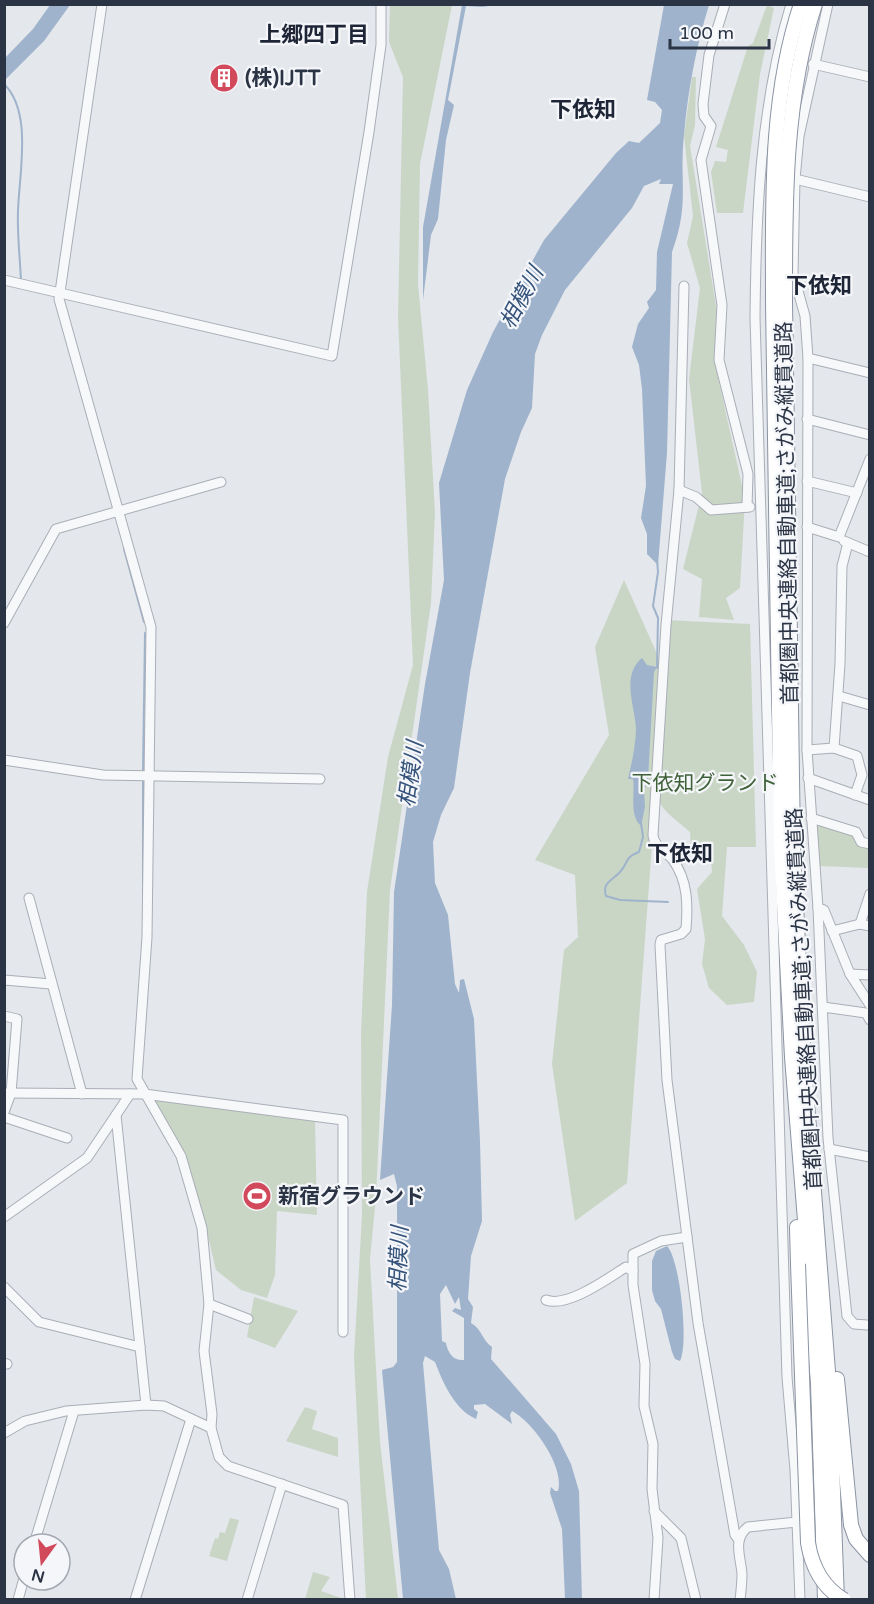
<svg xmlns="http://www.w3.org/2000/svg" width="874" height="1604" viewBox="0 0 874 1604" font-family="'Varela Round','Noto Sans JP',sans-serif">
  <style>
    .green { fill: #c9d6c5 }
    .water { fill: #9fb4cc; fill-rule: evenodd }
    .lines { fill: none; stroke-linecap: round; stroke-linejoin: round }
    .stream { stroke: #9fb4cc; stroke-width: 2 }
    .minor-casing { stroke: #a9aeb7; stroke-width: 11 }
    .highway-casing { stroke: #8b94a3; stroke-width: 16 }
    .minor { stroke: #f7f8fa; stroke-width: 9 }
    .highway { stroke: #fff; stroke-width: 14 }
    .highway-bridge-casing { stroke: #8b94a3; stroke-width: 16; stroke-linecap: butt }
    .highway-bridge { stroke: #fff; stroke-width: 14 }
    .labels { text-anchor: middle; stroke-width: 4.5; stroke-linejoin: round; paint-order: stroke }
    .poi-label { font-size: 21px; font-weight: bold; fill: #2b3445; stroke: #f4f6f9; text-anchor: start }
    .street-label { font-size: 21px; fill: #2b3445; stroke: #f4f6f9 }
    .park-label { font-size: 21px; fill: #3f6138; stroke: #f4f6f9 }
    .neighbourhood-label { font-size: 22px; font-weight: bold; fill: #1d2536; stroke: #f4f6f9 }
    .water-label { font-size: 22px; font-style: italic; fill: #34527a; stroke: #f4f6f9 }
  </style>
  <rect width="100%" height="100%" fill="#e4e7ec"/>
  <!-- green -->
  <g class="green">
    <path d="M390,5H452L420,164L418,284L428,390L435,513L431,603L390,890L376,1197L370,1259L380,1442L398,1599L366,1600L354,1357L362,1215L361,1034L367,892L388,757L413,665L398,317L403,77L389,42Z"/>
    <path d="M767,5L774,8L760,74L743,213H717L711,172L715,161L726,162L728,150L716,147L748,46L753,43Z"/>
    <path d="M692,77H696L695,125L690,146L717,312L715,364L745,499L740,588L726,598L734,620L699,617L702,579L683,569L702,493L689,379L700,288L687,243L693,216L684,136Z"/>
    <path d="M624,580L662,665L665,620L750,624L756,847H727L722,916L744,945L757,972L754,1002L727,1005L709,988L702,964L705,939L697,889L712,872L710,849L691,850L690,832C656,803 656,808 658,763L627,1183L575,1221L552,1064L564,950L578,937L575,875L535,860L609,735L595,647Z"/>
    <path d="M816,823L852,835L857,844L869,848V868L818,866Z"/>
    <path d="M153,1100L315,1121L317,1215L277,1211L275,1275L267,1298L241,1290L216,1270L205,1224L181,1145Z"/>
    <path d="M254,1297L298,1311L275,1348L247,1337Z"/>
    <path d="M305,1407L317,1411L312,1429L338,1438V1457L286,1441Z"/>
    <path d="M230,1518L239,1520L227,1561L209,1556L215,1538L218,1539L220,1532L225,1533Z"/>
    <path d="M313,1572L330,1577L321,1591L344,1599H305Z"/>
  </g>
  <!-- water -->
  <g class="water">
    <path d="M50,5H70L44,41L5,80V58L33,29Z"/>
    <path d="M462,5H496L482,7L466,6L448,100L454,105L446,140L438,219L431,235L423,300V227Z"/>
    <path d="M664,5H709C696,47 688,90 684,135C679,181 690,204 672,252L667,453L658,565L647,554V534L641,518L646,486L642,389L639,365L632,347L638,324L649,308L647,302L656,290L657,252L673,184H659L661,179L644,186L632,208L565,290L542,335L535,354L532,408L521,432L505,479L470,673L454,788L441,815L433,842L435,883L448,915L455,984L459,993L460,980L464,979L474,1019L480,1141L482,1221L471,1256L468,1299L473,1307L471,1323C482,1329 482,1340 492,1347L491,1359L556,1434L571,1464L579,1491L582,1599H565L562,1529L550,1493L551,1487L555,1491H558C565,1467 533,1422 512,1411L510,1415L512,1424L485,1404L474,1405V1409L478,1412L476,1419C455,1410 443,1383 435,1362L425,1356L423,1363L439,1550L449,1569L456,1599H403L382,1370L393,1367L397,1362V1186L394,1174L380,1180L392,1005L394,892L425,684L444,580L439,483L467,390L493,332L544,240L616,153L629,141L639,143L660,123L662,110L655,102L647,100ZM446,1285L455,1304L459,1297L461,1310L455,1308L452,1311L464,1318V1360C453,1361 448,1353 446,1343L442,1341L440,1294Z"/>
    <path d="M642,658L647,665L657,667L654,672L648,779L644,791L645,807L641,826C629,815 635,794 633,779H628C632,762 635,748 636,731C636,708 620,676 642,658Z"/>
    <path d="M667,1246C680,1259 689,1344 680,1361L675,1359L672,1352L661,1309L655,1301L652,1290V1261L656,1251Z"/>
  </g>
  <g class="lines">
    <!-- stream -->
    <g class="stream">
      <path d="M4,84C33,112 19,174 18,211C17,234 20,257 21,281"/>
      <path d="M124,549L144,622"/>
      <path d="M657,559L658,572L653,606L658,618L657,668"/>
      <path d="M143,771L145,633"/>
      <path d="M641,823L643,837L639,852C623,858 629,863 620,872C612,881 602,882 606,896L620,900L668,902"/>
      <path d="M143,933V780"/>
    </g>
    <!-- minor casing -->
    <g class="minor-casing">
      <g id="minor">
        <path d="M725,4L709,55L703,104L704,116L711,126L701,160L722,305L719,360L748,474L747,507"/>
        <path d="M791,4C760,106 756,213 755,318L787,1377L795,1470L800,1600"/>
        <path d="M828,4L799,136L795,179L793,273L805,316L808,358L807,750L818,908L828,1138L847,1316L854,1324L867,1325"/>
        <path d="M813,64L870,77"/>
        <path d="M795,179L870,197"/>
        <path d="M4,280L332,356L369,132L381,45V4"/>
        <path d="M684,286L679,490L666,625L653,835C654,847 666,851 673,860C688,881 688,905 686,929L681,934L661,940L660,945L667,1080L698,1323L735,1535L739,1540"/>
        <path d="M808,358L870,373"/>
        <path d="M807,419L870,435"/>
        <path d="M807,481L857,493"/>
        <path d="M679,490L696,497L711,510L750,507"/>
        <path d="M807,527L839,537L870,459"/>
        <path d="M844,541L870,552"/>
        <path d="M4,623L56,529L221,482"/>
        <path d="M839,696L870,705"/>
        <path d="M834,748L840,664L842,566L848,543"/>
        <path d="M807,750L834,748L857,756L862,775L855,795"/>
        <path d="M4,760L103,775L320,779"/>
        <path d="M808,778L870,800"/>
        <path d="M811,818L856,832L861,842L870,844"/>
        <path d="M29,898L82,1094"/>
        <path d="M818,908L824,910L850,974L870,1005"/>
        <path d="M860,924L870,894"/>
        <path d="M832,931L860,924L870,926"/>
        <path d="M850,974L870,975"/>
        <path d="M4,980L51,984"/>
        <path d="M823,1007L866,1013L870,1020"/>
        <path d="M4,1016L17,1019L11,1093L4,1112"/>
        <path d="M4,1093L144,1094L343,1120V1332"/>
        <path d="M130,1094L116,1115L146,1405"/>
        <path d="M4,1117L67,1138"/>
        <path d="M829,1149L870,1157"/>
        <path d="M4,1217L87,1158L116,1115"/>
        <path d="M4,1287L39,1322L140,1347"/>
        <path d="M546,1300C567,1308 607,1279 626,1267L633,1271"/>
        <path d="M209,1304L248,1319"/>
        <path d="M4,1363L7,1364"/>
        <path d="M211,1428L219,1457L228,1466L343,1505L350,1600"/>
        <path d="M4,1433L25,1421L66,1411L146,1405L164,1406L211,1428L212,1414L204,1351L209,1304L202,1228L181,1156L137,1079L147,937L151,627L59,299L102,4"/>
        <path d="M654,1511L681,1538L696,1600"/>
        <path d="M34,1544L74,1411"/>
        <path d="M18,1600L24,1578"/>
        <path d="M135,1600L191,1419"/>
        <path d="M247,1600L282,1484"/>
        <path d="M654,1600L658,1538L652,1489L653,1444L644,1406L645,1364L633,1285V1254L661,1241L687,1237"/>
        <path d="M740,1600C741,1591 742,1583 742,1574C741,1558 732,1539 748,1527L797,1522"/>
      </g>
    </g>
    <!-- highway casing -->
    <g class="highway-casing">
      <g id="highway">
        <path d="M773,302L781,845L792,1057L818,1384L825,1600"/>
        <path d="M785,302L793,845L804,1064L829,1384L837,1600"/>
        <path d="M797,1227L798,1264"/>
        <path d="M837,1379L851,1525L856,1539L870,1555"/>
      </g>
    </g>
    <!-- minor -->
    <use href="#minor" class="minor"/>
    <!-- highway -->
    <use href="#highway" class="highway"/>
    <!-- highway-bridge casing -->
    <g class="highway-bridge-casing">
      <g id="highway-bridge">
        <path d="M773,302C773,203 769,100 801,4"/>
        <path d="M785,302C785,202 784,100 815,4"/>
        <path d="M798,1264L808,1543C812,1567 822,1587 844,1600"/>
      </g>
    </g>
    <!-- highway-bridge -->
    <use href="#highway-bridge" class="highway-bridge"/>
  </g>
  <!-- icons -->
  <defs>
    <g id="building-disc" transform="scale(1.5)"><circle r="9.5" fill="#d1495b" stroke="#f4f6f9"/><path d="M-4-6H4V6H1V3H-1V6H-4ZM-2.5-4.3h1.7v1.8h-1.7ZM.8-4.3h1.7v1.8H.8ZM-2.5-1h1.7V.8h-1.7ZM.8-1h1.7V.8H.8Z" fill="#fff"/></g>
    <g id="stadium-disc" transform="scale(1.5)"><circle r="9.5" fill="#d1495b" stroke="#f4f6f9"/><path d="M0-5a6.5 5 0 1 0 0 10a6.5 5 0 1 0 0-10ZM-3.5-1.8h7v3.6h-7Z" fill="#fff"/></g>
  </defs>
  <g fill-rule="evenodd">
    <use href="#building-disc" x="224" y="78"/>
    <use href="#stadium-disc" x="257" y="1196"/>
  </g>
  <g class="labels">
    <!-- poi labels -->
    <g class="poi-label">
      <text x="245" y="85">(株)IJTT</text>
      <text x="278" y="1203">新宿グラウンド</text>
    </g>
    <!-- street labels -->
    <g class="street-label">
      <text transform="translate(787 513) rotate(-91)" y="7">首都圏中央連絡自動車道;さがみ縦貫道路</text>
      <text transform="translate(804 999) rotate(-93)" y="7">首都圏中央連絡自動車道;さがみ縦貫道路</text>
    </g>
    <!-- park labels -->
    <g class="park-label">
      <text x="705" y="790">下依知グランド</text>
    </g>
    <!-- neighbourhood labels -->
    <g class="neighbourhood-label">
      <text x="314" y="42">上郷四丁目</text>
      <text x="583" y="117">下依知</text>
      <text x="819" y="293">下依知</text>
      <text x="680" y="861">下依知</text>
    </g>
    <!-- water labels -->
    <g class="water-label">
      <text transform="translate(521 297) rotate(-62)" y="8">相模川</text>
      <text transform="translate(410 774) rotate(-82)" y="8">相模川</text>
      <text transform="translate(398 1259) rotate(-88)" y="8">相模川</text>
    </g>
  </g>
  <!-- border -->
  <rect width="874" height="1604" fill="none" stroke="#2b3445" stroke-width="12"/>
  <!-- north arrow -->
  <g transform="translate(42 1562) rotate(195)"><circle r="28" fill="#f4f6f9" stroke="#a4a8b1" stroke-width="1.5"/>
  <path d="M0-4.5L10 22L0 15L-10 22Z" fill="#d1495b"/>
  <text y="-9" font-size="16" font-weight="bold" text-anchor="middle" fill="#2b3445">N</text>
  </g>
  <!-- scale -->
  <path d="M670 39v9h99v-9" fill="none" stroke="#2b3445" stroke-width="3"/>
  <text x="679" y="39" font-size="18" fill="#2b3445" stroke="#f4f6f9" stroke-width="4.5" paint-order="stroke">100 m</text>
</svg>
